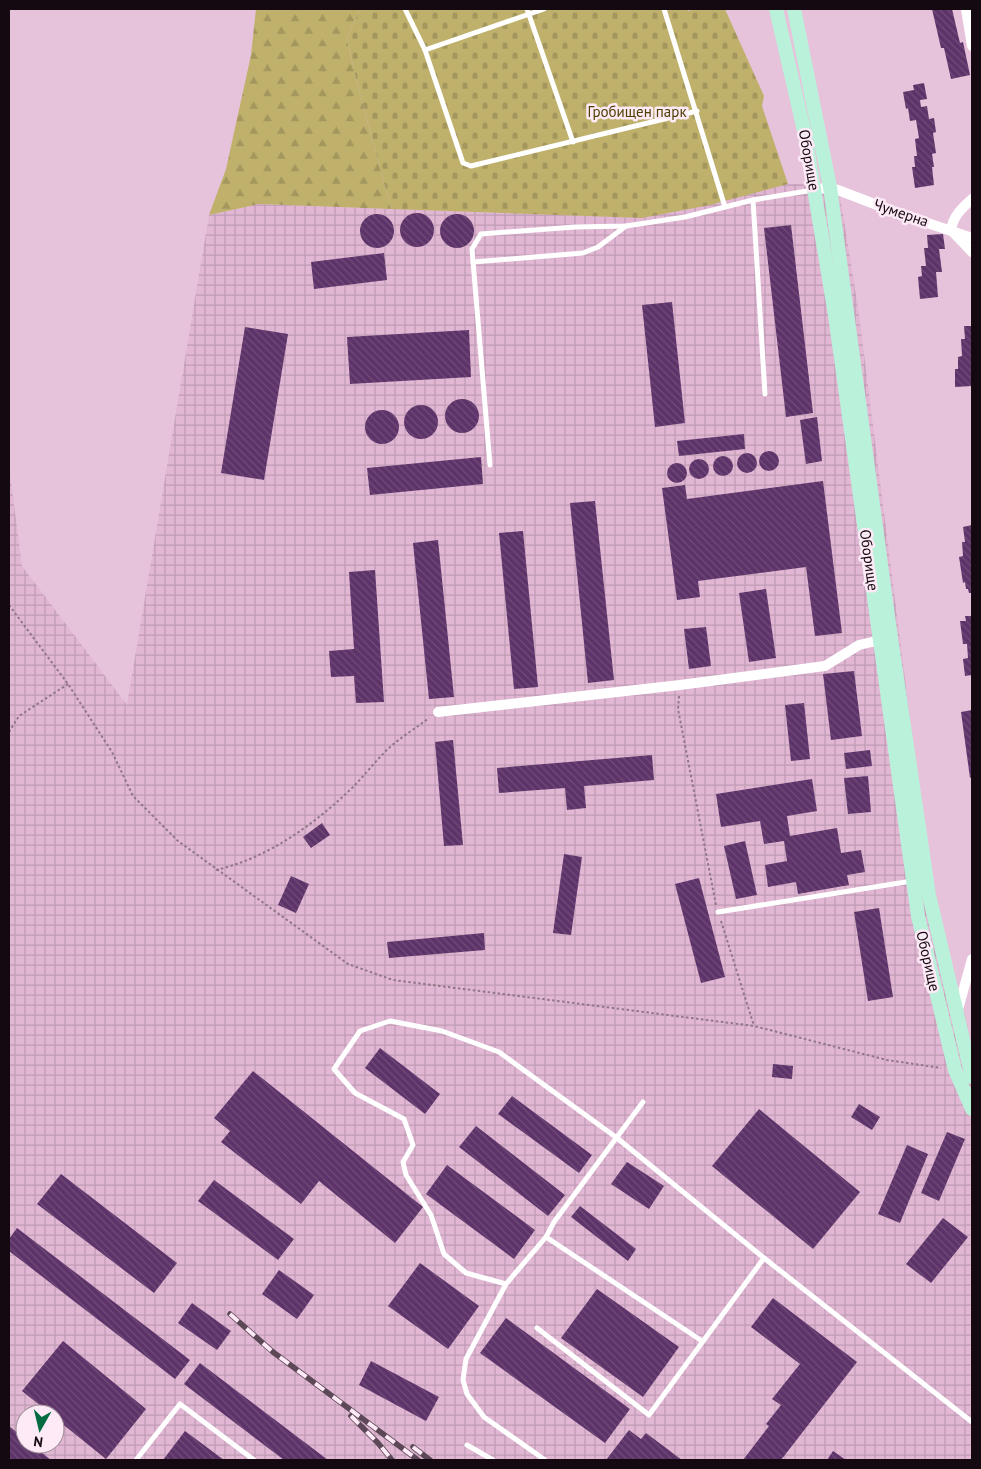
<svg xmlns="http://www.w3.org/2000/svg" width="981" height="1469" viewBox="0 0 981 1469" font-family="'PT Sans',sans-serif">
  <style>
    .industrial { fill: url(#industrial-grid); fill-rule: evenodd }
    .forest { fill: url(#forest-firs) }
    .cemetery { fill: url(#cemetery-stones) }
    .building { fill: url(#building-back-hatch) }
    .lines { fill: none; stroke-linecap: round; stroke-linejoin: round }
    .path { stroke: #907687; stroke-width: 2; stroke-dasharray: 2.5 2.5; stroke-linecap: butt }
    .service { stroke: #fff; stroke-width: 5 }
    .minor { stroke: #fff; stroke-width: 10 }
    .secondary { stroke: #baf1da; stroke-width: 14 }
    .rail-casing { stroke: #5c4856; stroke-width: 5.5 }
    .rail { stroke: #fdeaf6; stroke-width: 4; stroke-dasharray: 11; stroke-linecap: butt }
    .labels { text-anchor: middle; stroke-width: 5; stroke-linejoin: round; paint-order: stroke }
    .park-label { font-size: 15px; fill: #4c4000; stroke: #fdeaf6 }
    .street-label { font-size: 15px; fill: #140911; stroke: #fdeaf6 }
  </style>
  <defs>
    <pattern id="industrial-grid" width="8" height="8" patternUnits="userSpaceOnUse" patternTransform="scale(1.25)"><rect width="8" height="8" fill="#e1b7d4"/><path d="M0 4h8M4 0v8" fill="none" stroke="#c09cb5"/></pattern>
    <pattern id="forest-firs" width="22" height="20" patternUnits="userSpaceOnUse" patternTransform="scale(1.25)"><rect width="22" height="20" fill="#bfb16c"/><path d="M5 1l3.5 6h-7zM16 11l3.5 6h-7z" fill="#a3975d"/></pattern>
    <pattern id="cemetery-stones" width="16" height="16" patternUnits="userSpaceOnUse" patternTransform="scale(1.25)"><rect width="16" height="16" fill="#bfb16c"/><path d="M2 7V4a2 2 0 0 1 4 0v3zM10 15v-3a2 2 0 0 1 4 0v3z" fill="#a3975d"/></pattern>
    <pattern id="building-back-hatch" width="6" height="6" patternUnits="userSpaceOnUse" patternTransform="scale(1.25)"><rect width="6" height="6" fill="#5d3369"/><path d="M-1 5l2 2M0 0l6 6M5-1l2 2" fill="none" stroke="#6f4d79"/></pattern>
  </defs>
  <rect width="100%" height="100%" fill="#e7c3db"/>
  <!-- industrial -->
  <path class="industrial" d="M838,183L859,314L922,814L940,920L972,1043V1460H9V466L22,566L127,705L209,215L259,204L642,218L788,184ZM25,1414H55V1444H25Z"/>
  <!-- forest -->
  <path class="forest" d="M256,9H360L347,38L355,75L391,209L259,204L209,215L226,169L251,55Z"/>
  <!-- cemetery -->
  <path class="cemetery" d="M360,9H687L688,11L695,9H725L764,96L762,106L788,184L710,205L642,218L391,209L355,75L347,38Z"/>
  <!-- building -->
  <g class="building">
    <path d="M932,9H952L960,43L963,42L970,75L951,79L944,48H941Z"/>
    <path d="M924,83L927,99L920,100L921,107L927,106L929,119L934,118L936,132L933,133L936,153L932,154L934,167H932L934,185L915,188L912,167H915L914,156H917L915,139L919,138L916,120L910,121L908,108L906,109L903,92L914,90L913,85Z"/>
    <circle cx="417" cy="230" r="17"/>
    <circle cx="377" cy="231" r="17"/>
    <circle cx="457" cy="231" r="17"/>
    <path d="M791,225L813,413L786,417L764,228Z"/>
    <path d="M943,234L945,249H939L942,272H936L938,297L920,299L918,277L922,276L921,266H926L924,248H928L927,235Z"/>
    <path d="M384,253L387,280L314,289L311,262Z"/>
    <path d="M672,302L685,423L655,427L642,305Z"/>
    <path d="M964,326H972V386L955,387V369H958V357L962,356L961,339H965Z"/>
    <path d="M245,327L288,334L264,480L221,473Z"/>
    <path d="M469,330L471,377L350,384L347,337Z"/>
    <circle cx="462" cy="416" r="17"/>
    <circle cx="421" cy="422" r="17"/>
    <circle cx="382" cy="427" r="17"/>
    <path d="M817,417L822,461L806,464L800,420Z"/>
    <path d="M744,434L745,449L679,456L677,441Z"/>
    <circle cx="769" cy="461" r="10"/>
    <circle cx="747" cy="463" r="10"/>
    <circle cx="723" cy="466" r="10"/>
    <path d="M481,457L483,484L370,495L367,468Z"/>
    <circle cx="699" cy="469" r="10"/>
    <circle cx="677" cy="473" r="10"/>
    <path d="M823,481L842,633L815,636L806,567L698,581L700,597L677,600L662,488L685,485L687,499Z"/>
    <path d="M595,501L614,680L588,683L570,503Z"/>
    <path d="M972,525V593H969L968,589H966L965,582L963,583L959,557L963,556L962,542H965L963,527Z"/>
    <path d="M523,531L538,687L514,689L499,533Z"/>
    <path d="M438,540L454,697L429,699L413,543Z"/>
    <path d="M375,570L384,702L356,703L354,676L331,677L329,651L354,649L349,572Z"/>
    <path d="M766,589L776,658L749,662L739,593Z"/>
    <path d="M965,616H972V675L965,676L963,659L968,658L967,644H963L960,621H966Z"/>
    <path d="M706,627L711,666L689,669L684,629Z"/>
    <path d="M854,671L862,736L831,740L823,674Z"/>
    <path d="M804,703L810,759L791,761L785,705Z"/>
    <path d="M972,710V777L970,778L961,712Z"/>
    <path d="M453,740L463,845L444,846L435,742Z"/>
    <path d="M870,750L872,766L846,769L844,753Z"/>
    <path d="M652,755L654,780L584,786L586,808L567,810L565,788L499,793L497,768Z"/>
    <path d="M868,776L871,812L848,814L844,778Z"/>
    <path d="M812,779L817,811L787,816L790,836L837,828L841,853L861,850L865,872L847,875L849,885L798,894L796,882L768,887L765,865L787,861L784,841L764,844L760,821L721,827L716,794Z"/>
    <path d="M322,823L330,835L311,848L303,837Z"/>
    <path d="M745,841L757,895L736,899L724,846Z"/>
    <path d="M564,854L582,857L571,935L553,933Z"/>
    <path d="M291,876L309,884L296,913L278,905Z"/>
    <path d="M699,878L725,977L701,983L675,884Z"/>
    <path d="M879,908L893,997L868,1001L854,912Z"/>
    <path d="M484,933L485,950L389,958L387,942Z"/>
    <path d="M380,1048L440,1094L425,1114L365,1068Z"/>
    <path d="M773,1064L793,1066L792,1079L772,1077Z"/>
    <path d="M253,1071L423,1207L395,1243L319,1181L301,1204L221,1142L230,1131L214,1118Z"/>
    <path d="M512,1096L592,1155L579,1173L498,1114Z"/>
    <path d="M859,1104L880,1117L872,1130L851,1117Z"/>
    <path d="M759,1109L860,1192L813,1249L712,1166Z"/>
    <path d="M476,1126L565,1195L548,1216L459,1147Z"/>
    <path d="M947,1132L965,1139L939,1201L921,1193Z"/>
    <path d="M907,1145L928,1154L900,1223L878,1214Z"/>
    <path d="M627,1162L664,1186L649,1209L611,1184Z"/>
    <path d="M447,1165L535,1230L514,1259L426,1194Z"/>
    <path d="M61,1174L177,1263L154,1293L37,1204Z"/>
    <path d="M214,1180L294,1239L278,1260L198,1201Z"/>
    <path d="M580,1206L636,1249L628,1261L571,1217Z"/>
    <path d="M943,1218L968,1237L931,1283L906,1264Z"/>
    <path d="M17,1228L190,1360L175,1379L9,1251V1239Z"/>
    <path d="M420,1263L479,1306L448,1349L388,1306Z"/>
    <path d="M279,1270L314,1295L297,1319L262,1294Z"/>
    <path d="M597,1289L679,1347L643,1397L561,1338Z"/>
    <path d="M773,1298L857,1362L781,1460H743L769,1426L766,1424L781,1405L772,1399L800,1364L751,1327Z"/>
    <path d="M192,1303L231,1331L217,1350L178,1323Z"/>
    <path d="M506,1318L630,1409L605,1443L480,1353Z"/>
    <path d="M63,1341L146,1409L106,1459L55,1418V1414H51L22,1391Z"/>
    <path d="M371,1361L439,1397L426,1421L359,1385Z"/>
    <path d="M200,1363L328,1460H284L184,1384Z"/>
    <path d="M9,1426L25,1439V1444H31L51,1460H9Z"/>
    <path d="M629,1430L641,1439L646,1433L682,1460H606Z"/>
    <path d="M185,1431L224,1460H163Z"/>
    <path d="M833,1451L846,1460H827Z"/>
  </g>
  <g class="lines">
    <!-- path -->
    <g class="path">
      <path d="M9,605L68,684L112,752L133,796L178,841L348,964L393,980L754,1026L887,1060L941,1068"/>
      <path d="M679,696L678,709L716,905"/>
      <path d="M9,732L19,716L68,684"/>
      <path d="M216,870C268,858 315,824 353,787C365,775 376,760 389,748C401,737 416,728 429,718"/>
      <path d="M721,921L754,1026"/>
    </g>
    <!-- service -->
    <g class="service">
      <path d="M405,9L425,50L463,163L471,166L697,111"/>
      <path d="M527,9L573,142"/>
      <path d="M664,9L725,207"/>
      <path d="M425,50L544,9"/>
      <path d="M753,200L765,394"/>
      <path d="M473,262L583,253L598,247L626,226"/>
      <path d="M490,465L472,249L481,234L575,227L626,226L685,217L753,200L813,190"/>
      <path d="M718,912L912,881"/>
      <path d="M546,1237L702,1341"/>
      <path d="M506,1284L466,1273L444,1254L431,1215L406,1175L403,1162L413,1145L404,1119L355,1093L334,1069L360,1031L390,1021L442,1031L499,1052L617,1138L764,1258L972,1422"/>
      <path d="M537,1328L649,1415L764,1258"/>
      <path d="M467,1445L493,1460"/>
      <path d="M136,1460L180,1404L254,1460"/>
      <path d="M545,1460L484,1417L467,1394L463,1380L466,1359L506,1284L546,1237L554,1222L643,1102"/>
    </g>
    <!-- minor -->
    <g class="minor">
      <path d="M966,9L972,46"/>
      <path d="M814,190L830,187L898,213L972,238"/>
      <path d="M972,199C962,208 953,216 951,230L972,252"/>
      <path d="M438,712L680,685L825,666L859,645L885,639"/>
      <path d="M957,1013L972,959"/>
    </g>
    <!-- secondary -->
    <g class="secondary">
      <path d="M776,9L805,135L835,315L918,916L955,1070L972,1109"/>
      <path d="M794,9L830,187L891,638L929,895L972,1077"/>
    </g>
    <!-- rail casing -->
    <g class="rail-casing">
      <g id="rail">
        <path d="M230,1314L273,1352L418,1460"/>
        <path d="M351,1416L378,1443L392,1460"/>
        <path d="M413,1447L430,1460"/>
      </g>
    </g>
    <!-- rail -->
    <use href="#rail" class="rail"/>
  </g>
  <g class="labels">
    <!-- park labels -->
    <g class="park-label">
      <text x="637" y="117">Гробищен парк</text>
    </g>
    <!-- street labels -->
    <g class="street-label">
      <text transform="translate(809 160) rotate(80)" y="5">Оборище</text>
      <text transform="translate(901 213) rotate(19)" y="5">Чумерна</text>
      <text transform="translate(869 560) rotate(82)" y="5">Оборище</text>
      <text transform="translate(928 961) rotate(77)" y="5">Оборище</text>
    </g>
  </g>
  <!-- border -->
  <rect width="981" height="1469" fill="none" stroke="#140911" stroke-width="20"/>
  <!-- north arrow -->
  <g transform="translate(40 1429) rotate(188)"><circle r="24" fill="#fdeaf6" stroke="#a0909a"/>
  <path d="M0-4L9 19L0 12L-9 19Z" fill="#026b41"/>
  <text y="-8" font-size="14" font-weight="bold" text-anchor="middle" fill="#140911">N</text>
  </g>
</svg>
